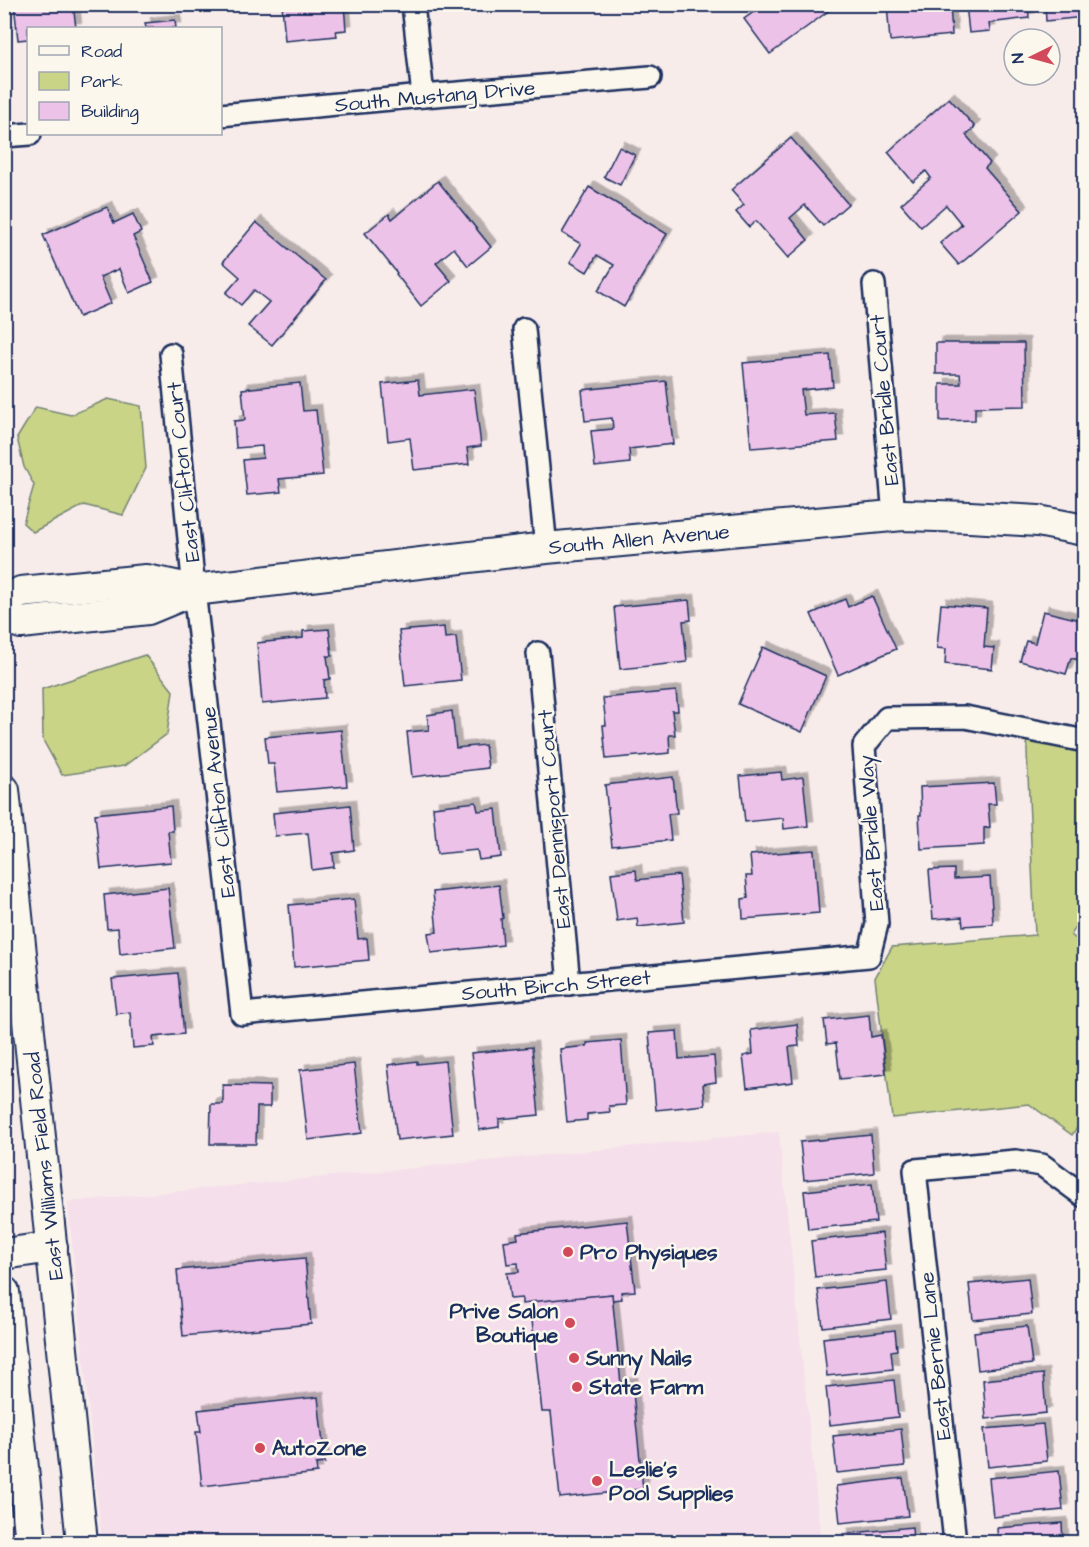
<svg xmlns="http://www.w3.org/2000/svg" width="1089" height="1547" viewBox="0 0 1089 1547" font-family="'Architects Daughter',sans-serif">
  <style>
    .built { fill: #f5dfea }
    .green { fill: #c9d487; stroke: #728272; stroke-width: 1.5 }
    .building { fill: #edc2e9; stroke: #1b2f5e; stroke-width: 1.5; filter: url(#shadow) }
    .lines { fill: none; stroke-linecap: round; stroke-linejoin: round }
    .street-casing { stroke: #1b2f5e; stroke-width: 26 }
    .secondary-casing { stroke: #1b2f5e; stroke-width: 34 }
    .street { stroke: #fbf7ec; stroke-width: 21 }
    .secondary { stroke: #fbf7ec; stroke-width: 30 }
    .poi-dot { fill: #d1495b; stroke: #fbf7ec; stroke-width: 2 }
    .labels { text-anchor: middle; stroke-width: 5; stroke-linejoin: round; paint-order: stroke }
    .street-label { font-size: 21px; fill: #1b2f5e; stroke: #fbf7ec }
    .poi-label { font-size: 21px; font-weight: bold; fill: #1b2f5e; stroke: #fbf7ec; text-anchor: start }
  </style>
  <defs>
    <filter id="shadow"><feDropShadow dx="5.5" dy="-5.5" stdDeviation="0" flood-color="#0004"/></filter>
  </defs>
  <rect width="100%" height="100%" fill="#f8eceb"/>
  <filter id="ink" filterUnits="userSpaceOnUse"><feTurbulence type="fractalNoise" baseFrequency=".0167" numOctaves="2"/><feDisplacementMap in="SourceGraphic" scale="12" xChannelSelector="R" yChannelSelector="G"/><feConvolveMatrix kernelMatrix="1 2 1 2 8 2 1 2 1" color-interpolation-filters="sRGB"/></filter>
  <g filter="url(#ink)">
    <!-- built -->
    <path class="built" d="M779,1132L821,1542H102L68,1202Z"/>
    <!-- green -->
    <g class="green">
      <path d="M108,399L141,406L146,468L123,515L84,505L33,532L23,523L34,485L24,467L17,438L36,407L71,415Z"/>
      <path d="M145,655L173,691L167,734L124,766L62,775L43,740L42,689Z"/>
      <path d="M1026,729L1084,740V913L1071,935L1084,945V1118L1072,1135L1029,1104L892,1118L875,978L892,947L1035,935Z"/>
    </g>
    <!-- building -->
    <g class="building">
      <path d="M14,4H73L76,28H28V39L18,40Z"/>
      <path d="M282,4H344L346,30L336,31L337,36L285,41Z"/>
      <path d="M761,4H838L770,54L744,19L762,6Z"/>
      <path d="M887,4H950L952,35L890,41Z"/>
      <path d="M966,4H1028L1029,18L989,23L990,31L969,33Z"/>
      <path d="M1045,4H1084V17L1046,21Z"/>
      <path d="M175,20L176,28H146L145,23Z"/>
      <path d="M949,98L975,127L966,135L990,163L985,168L1022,211L959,265L940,243L962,225L946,205L921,227L901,204L931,178L926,171L913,182L888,152Z"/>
      <path d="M791,138L848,204L823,226L805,205L790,218L808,240L788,258L756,221L749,227L736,212L744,205L731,190Z"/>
      <path d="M619,147L635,155L620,185L604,177Z"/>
      <path d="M438,181L491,247L468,266L454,248L436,263L451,281L421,306L396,274L397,273L365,233L389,214L392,219Z"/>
      <path d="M589,187L667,234L624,307L598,291L614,265L597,255L587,272L570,262L581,244L562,233Z"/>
      <path d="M107,207L114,223L133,214L141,232L133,236L153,282L129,293L119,269L100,277L111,303L79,317L43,235Z"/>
      <path d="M256,222L326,280L272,345L248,326L269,302L254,290L241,305L226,293L240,277L223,262Z"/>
      <path d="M936,343H1024L1025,406L975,407V420L940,421V384H961L960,374H936Z"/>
      <path d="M830,355L833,387L801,390L804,415L835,413L838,441L751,448L743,363Z"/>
      <path d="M418,380L420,395L474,389L481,446L467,448L469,464L414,470L410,438L388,441L382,384Z"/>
      <path d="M666,381L673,444L629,449L630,463L595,467L591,431L613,429L612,418L585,421L582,390Z"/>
      <path d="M300,383L303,411L316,410L323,475L279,479L281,492L247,495L243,460L263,458L262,446L236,448L234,421L245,420L242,389Z"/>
      <path d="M872,596L896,649L838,675L811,614L845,599L848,607Z"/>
      <path d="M689,600L691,620L683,621L687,662L620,669L614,607Z"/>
      <path d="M941,604L987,608L984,647L994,648L992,669L945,664L946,649L937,648Z"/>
      <path d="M1043,611L1084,621V638L1079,660L1071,658L1066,674L1020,661L1026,641L1035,643Z"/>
      <path d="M444,627L445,638L456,637L461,680L405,686L399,631Z"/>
      <path d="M329,629L332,656H327L330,679L324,680L325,698L262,704L257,643L303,638V631Z"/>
      <path d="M763,647L826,676L802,732L738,704Z"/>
      <path d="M676,691L678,711H672L675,735H669L670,753L606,759L603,725H606L603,698Z"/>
      <path d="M452,711L456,748L485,745L488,768L412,777L407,732L429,730L427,715Z"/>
      <path d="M341,730L347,786L277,792L274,764H268L265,737Z"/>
      <path d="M781,772L782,780L803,777L808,826L784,829L783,818L745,822L740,776Z"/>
      <path d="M673,777L677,813L668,814L671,840L612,846L605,785Z"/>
      <path d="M994,783L996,804H988L990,827L984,828V845L921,849L919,815H921L920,787Z"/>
      <path d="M476,802L478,811L496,809L501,857L479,860L477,850L437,854L433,807Z"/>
      <path d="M350,805L354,850L333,853L334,867L312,870L308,833L275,836L273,813Z"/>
      <path d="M171,806L173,831H168L171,862L101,869L95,814Z"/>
      <path d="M814,850L819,913L743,919L742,899L748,898L746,876H752L750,855Z"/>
      <path d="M954,869V879L990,877L993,924L963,926L962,917L933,919L929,870Z"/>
      <path d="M636,870L637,880L679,875L684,922L638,927L637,918L617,921L611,873Z"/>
      <path d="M499,885L503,918L501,919L503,945L431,953L428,933L437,932L433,892Z"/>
      <path d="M168,888L175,948L120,954L118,928L107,929L104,895Z"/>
      <path d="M354,899L358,939L367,938L369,960L294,967L289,905Z"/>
      <path d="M178,973L184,1034L153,1037L154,1046L133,1048L130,1012L116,1014L112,979Z"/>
      <path d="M869,1015L871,1037L881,1035L886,1074L840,1079L836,1043L827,1044L824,1020Z"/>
      <path d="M797,1024L799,1046L789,1047L793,1082L747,1088L743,1056L753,1054L751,1030Z"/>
      <path d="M677,1031L679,1059L714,1056L716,1082L703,1084L705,1105L656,1110L649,1033Z"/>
      <path d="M621,1040L626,1105L609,1106L610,1112L587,1114V1120L567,1122L560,1049L587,1046V1043Z"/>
      <path d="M532,1047L539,1115L499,1119V1127L479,1130L471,1053Z"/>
      <path d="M417,1061V1064L445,1061L453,1134L397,1140L388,1065Z"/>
      <path d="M354,1064L362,1133L308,1140L300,1070Z"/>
      <path d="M223,1085L270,1086V1107H257L256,1144H210L211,1104H223Z"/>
      <path d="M871,1135L874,1173L804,1180L800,1142Z"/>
      <path d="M872,1184L876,1222L808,1229L804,1191Z"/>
      <path d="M627,1221L635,1291L621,1292L622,1299L612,1300V1294L522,1304V1298L510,1299L507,1273L519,1272L518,1263L507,1264L504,1241L518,1239L517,1233Z"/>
      <path d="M882,1233L886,1270L815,1277L811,1241Z"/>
      <path d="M305,1258L311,1324L183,1336L177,1270Z"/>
      <path d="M1028,1278L1032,1314L973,1320L969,1284Z"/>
      <path d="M887,1282L891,1319L823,1327L818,1290Z"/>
      <path d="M612,1294L621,1384L632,1383L643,1489L560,1498L551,1412H542L530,1302Z"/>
      <path d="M1027,1326L1032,1364L978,1370L974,1332Z"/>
      <path d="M895,1330L897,1350L891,1351L893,1369L827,1376L823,1338Z"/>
      <path d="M1043,1374L1046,1413L986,1419L983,1380Z"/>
      <path d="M894,1380L898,1417L830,1425L826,1387Z"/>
      <path d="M318,1397L325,1463L316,1464L317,1473L202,1486L196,1432H201L198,1410Z"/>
      <path d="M1043,1424L1047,1461L988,1467L984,1429Z"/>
      <path d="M901,1429L905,1466L837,1473L833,1436Z"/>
      <path d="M1059,1471L1063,1510L993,1517L989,1478Z"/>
      <path d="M903,1478L908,1516L840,1523L836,1486Z"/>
      <path d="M1062,1523L1063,1542H998L997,1528Z"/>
      <path d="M912,1527L913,1542H844L843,1534Z"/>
    </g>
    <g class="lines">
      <!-- street casing -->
      <g class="street-casing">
        <g id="street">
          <path d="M413,4L423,96"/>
          <path d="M220,115L423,96L650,77"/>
          <path d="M4,136L30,134"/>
          <path d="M874,284L894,516"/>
          <path d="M524,329L546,548"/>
          <path d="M171,354L194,590L242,1014L869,956L877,924L864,746L887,718L965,717L1080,740H1084"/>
          <path d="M538,653L569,984"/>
          <path d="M955,1542L915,1170L1016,1161L1042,1165L1084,1196"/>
        </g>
      </g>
      <!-- secondary casing -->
      <g class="secondary-casing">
        <g id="secondary">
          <path d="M4,601L21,592L146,580L194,590"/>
          <path d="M4,617L21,623L148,609L194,590L546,548L903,515L970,517L1038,521L1084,530"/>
          <path d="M4,790L82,1542"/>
          <path d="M4,1254L52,1247"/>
          <path d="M4,1292L31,1542"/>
        </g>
      </g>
      <!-- street -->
      <use href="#street" class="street"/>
      <!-- secondary -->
      <use href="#secondary" class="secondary"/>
    </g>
  </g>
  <!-- markers -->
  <g class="poi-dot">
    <circle cx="568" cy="1252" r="6"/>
    <circle cx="570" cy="1323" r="6"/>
    <circle cx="574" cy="1358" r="6"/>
    <circle cx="577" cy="1387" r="6"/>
    <circle cx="260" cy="1448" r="6"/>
    <circle cx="597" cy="1481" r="6"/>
  </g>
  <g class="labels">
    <!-- street labels -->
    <g class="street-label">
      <text transform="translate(435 96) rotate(-5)" y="7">South Mustang Drive</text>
      <text transform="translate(884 400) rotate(-95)" y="7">East Bridle Court</text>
      <text transform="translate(183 472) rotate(-96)" y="7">East Clifton Court</text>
      <text transform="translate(639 539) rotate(-5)" y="7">South Allen Avenue</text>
      <text transform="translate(218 802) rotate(-96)" y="7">East Clifton Avenue</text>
      <text transform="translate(554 819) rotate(-95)" y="7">East Dennisport Court</text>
      <text transform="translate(871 833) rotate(-94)" y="7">East Bridle Way</text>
      <text transform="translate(556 985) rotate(-5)" y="7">South Birch Street</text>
      <text transform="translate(44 1166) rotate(-96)" y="7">East Williams Field Road</text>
      <text transform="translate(935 1356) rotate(-96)" y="7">East Bernie Lane</text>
    </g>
    <!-- poi labels -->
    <g class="poi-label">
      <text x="580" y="1259">Pro Physiques</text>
      <text x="558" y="1318" text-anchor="end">Prive Salon<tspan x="558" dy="24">Boutique</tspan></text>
      <text x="586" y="1365">Sunny Nails</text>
      <text x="589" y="1394">State Farm</text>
      <text x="272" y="1455">AutoZone</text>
      <text x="609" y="1476">Leslie's<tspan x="609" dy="24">Pool Supplies</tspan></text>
    </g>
  </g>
  <!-- margin -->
  <rect width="1089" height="1547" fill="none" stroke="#fbf7ec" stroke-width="24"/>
  <rect x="12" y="12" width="1065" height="1523" fill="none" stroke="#1b2f5e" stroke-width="2" filter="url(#ink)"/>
  <!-- legend -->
  <rect x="27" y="27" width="195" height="108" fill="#fbf7ec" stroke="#a1a7b3" stroke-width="1.5"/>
  <rect x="39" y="46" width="30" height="9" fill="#fbf7ec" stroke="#a1a7b3" stroke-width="1.5"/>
  <text x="81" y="57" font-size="18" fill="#1b2f5e">Road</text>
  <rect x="39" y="72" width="30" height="18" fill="#c9d487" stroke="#a1a7b3" stroke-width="1.5"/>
  <text x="81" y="87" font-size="18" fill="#1b2f5e">Park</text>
  <rect x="39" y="102" width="30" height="18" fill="#edc2e9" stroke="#a1a7b3" stroke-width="1.5"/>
  <text x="81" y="117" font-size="18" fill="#1b2f5e">Building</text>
  <!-- north arrow -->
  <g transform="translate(1032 57) rotate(265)"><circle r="28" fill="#fbf7ec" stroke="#a1a7b3" stroke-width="1.5"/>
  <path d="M0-4.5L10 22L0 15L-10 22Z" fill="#d1495b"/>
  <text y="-9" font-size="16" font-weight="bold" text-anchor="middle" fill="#1b2f5e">N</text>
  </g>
</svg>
